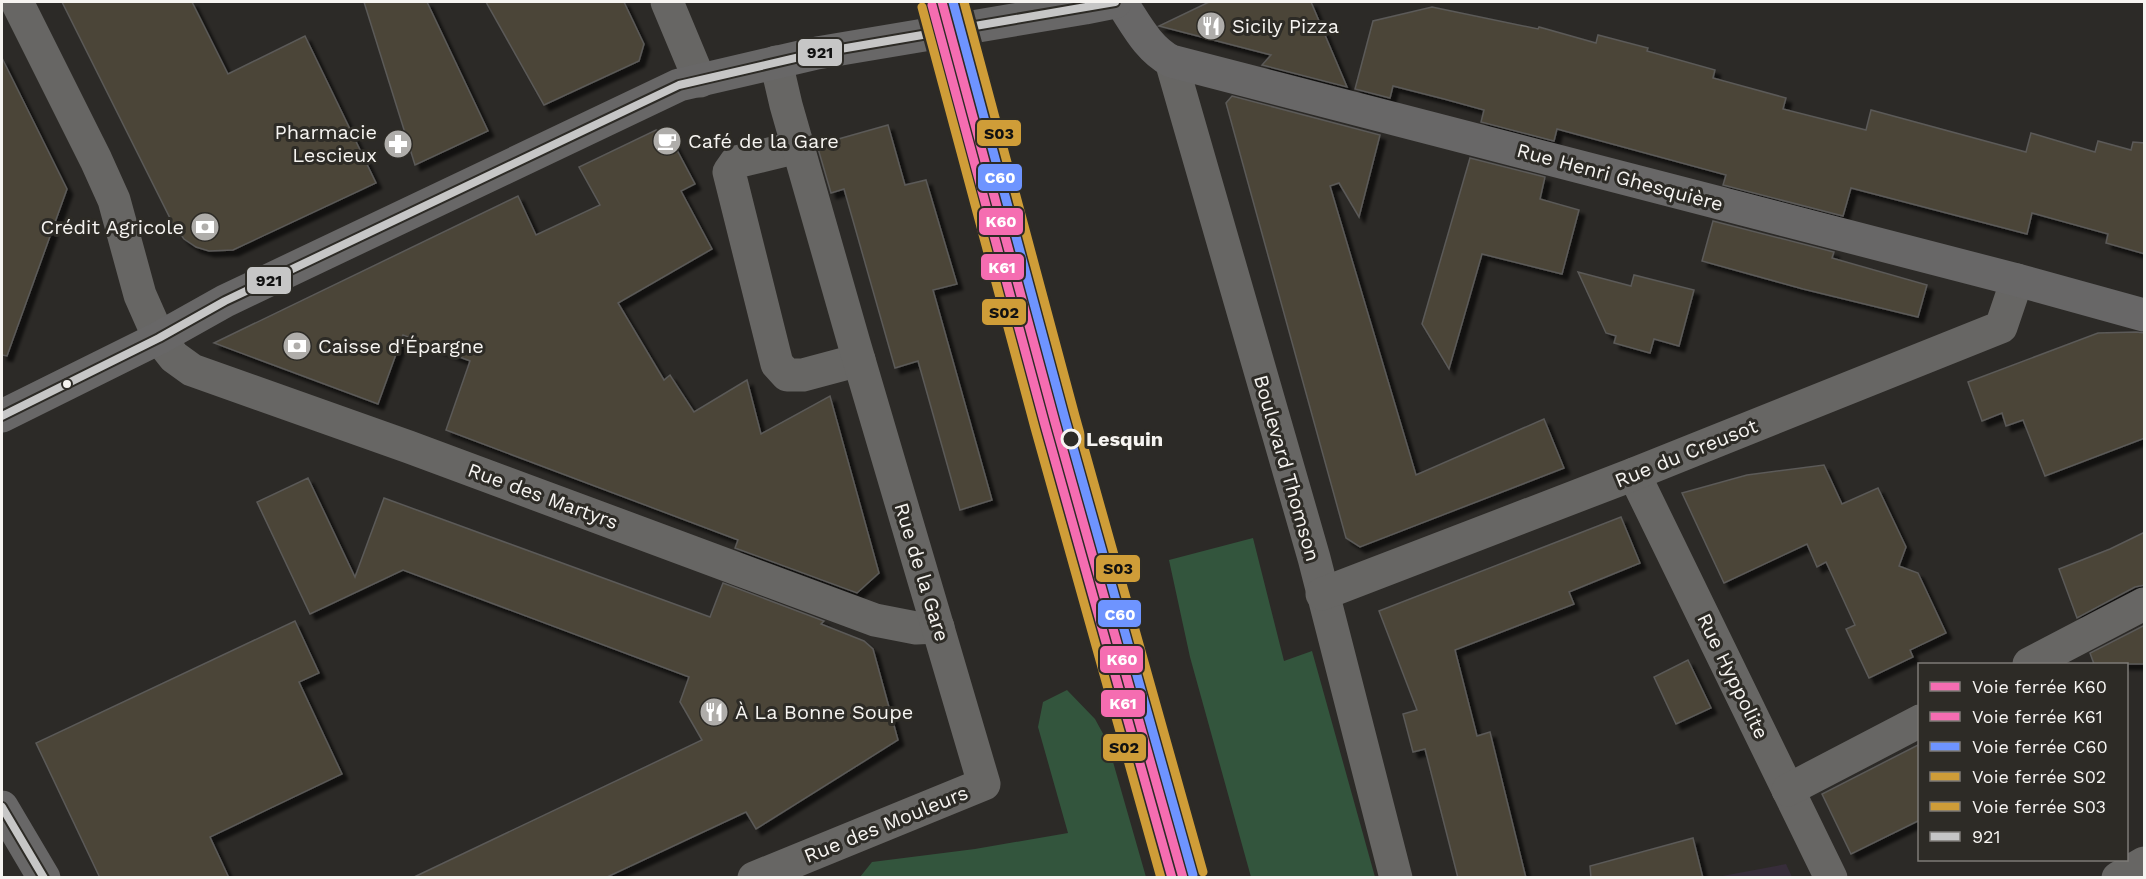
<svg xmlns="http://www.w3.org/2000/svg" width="2146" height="879" viewBox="0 0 2146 879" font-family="'Work Sans',sans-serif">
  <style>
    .industrial { fill: #372d3a }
    .green { fill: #33553d }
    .building { fill: #4b4539; stroke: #5b5a58; stroke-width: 1.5; filter: url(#shadow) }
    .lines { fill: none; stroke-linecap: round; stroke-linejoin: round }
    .street { stroke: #676664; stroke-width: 33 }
    .secondary { stroke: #686767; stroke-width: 33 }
    .bus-1-casing { stroke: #2d2b26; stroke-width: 12 }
    .bus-1 { stroke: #c6c6c6; stroke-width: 8 }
    .rail-1-casing { stroke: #2d2b26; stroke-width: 14 }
    .rail-2-casing { stroke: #2d2b26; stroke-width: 14 }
    .rail-3-casing { stroke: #2d2b26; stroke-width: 14 }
    .rail-4-casing { stroke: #2d2b26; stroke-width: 14 }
    .rail-5-casing { stroke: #2d2b26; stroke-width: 14 }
    .rail-1 { stroke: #f56db1; stroke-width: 9 }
    .rail-2 { stroke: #f56db1; stroke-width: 9 }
    .rail-3 { stroke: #6e94ff; stroke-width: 9 }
    .rail-4 { stroke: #cf9d38; stroke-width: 9 }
    .rail-5 { stroke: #cf9d38; stroke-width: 9 }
    .bus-dot { fill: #f6f4f1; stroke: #2d2b26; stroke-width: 2 }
    .stop-dot { fill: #2d2b26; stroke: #f6f4f1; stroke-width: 3 }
    .labels { text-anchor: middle; stroke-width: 6; stroke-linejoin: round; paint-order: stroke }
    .poi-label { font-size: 20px; fill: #f6f4f1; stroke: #2d2b26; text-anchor: start }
    .street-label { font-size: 20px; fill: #f6f4f1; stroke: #2d2b26 }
    .stop-label { font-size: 20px; font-weight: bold; fill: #f6f4f1; stroke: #2d2b26; text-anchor: start }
    .line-badge { stroke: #2d2b26; stroke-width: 2 }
    .badge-label { font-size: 16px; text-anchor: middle; font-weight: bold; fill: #fff }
    .pale-badge-label { font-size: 16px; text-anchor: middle; font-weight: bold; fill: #111 }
  </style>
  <defs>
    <filter id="shadow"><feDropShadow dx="5.5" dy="5.5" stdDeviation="1.5" flood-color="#0009"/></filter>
  </defs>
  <rect width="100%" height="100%" fill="#2c2a27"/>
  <!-- industrial -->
  <path class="industrial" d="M1786,864L1792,877H1717Z"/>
  <!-- green -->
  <g class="green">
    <path d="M1253,538L1284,661L1312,651L1375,877H1251L1190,657L1169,560Z"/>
    <path d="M1067,690L1095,719L1107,741L1146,877H860L872,862L975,849L1068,833L1038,727L1043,702Z"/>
  </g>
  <!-- building -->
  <g class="building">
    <path d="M62,2H192L228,74L305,36L376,183L233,250L209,251L196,247L184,239L174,226Z"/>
    <path d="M364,2H427L488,131L415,165Z"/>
    <path d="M486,2H624L644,44L639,61L544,105Z"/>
    <path d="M1209,2H1311L1347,87L1262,65L1271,55L1159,26Z"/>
    <path d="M1432,7L1538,29L1539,27L1596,43L1598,35L1648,48L1647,51L1715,70L1713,78L1786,98L1783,109L1866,130L1871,110L2026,152L2031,133L2095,152L2098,141L2131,150L2133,142L2145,143V254L2106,243L2108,234L2032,213L2027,234L1851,188L1843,216L1723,185L1726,175L1557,129L1554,141L1481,122L1484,110L1444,99L1393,86L1390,98L1355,89L1373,21Z"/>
    <path d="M2,58L67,189L7,356L2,355Z"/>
    <path d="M1232,96L1380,135L1359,217L1339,183L1330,186L1416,475L1544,419L1564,468L1360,547L1346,538L1226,103Z"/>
    <path d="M888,125L905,185L926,180L957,284L933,290L992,500L960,510L918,361L895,368L844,189L831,193L817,145Z"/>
    <path d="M656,130L669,135L695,184L681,191L712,249L618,303L664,380L670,375L694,412L747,380L761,434L830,396L879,573L857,593L735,548L738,540L446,430L470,361L403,335L378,404L214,343L518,196L536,235L600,205L579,167Z"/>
    <path d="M1470,158L1545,177L1540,199L1579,210L1562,274L1482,254L1449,369L1422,324Z"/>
    <path d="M1713,221L1834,252L1832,258L1927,285L1918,317L1803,289L1702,261Z"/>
    <path d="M1578,272L1631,286L1634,275L1694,290L1679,346L1654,339L1650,353L1614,343L1616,336L1606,333Z"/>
    <path d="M2136,332L2145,333V438L2045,476L2023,420L2006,426L2002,413L1982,421L1968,382L2098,333Z"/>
    <path d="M1824,465L1842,504L1878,488L1906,547L1899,566L1918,573L1946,633L1910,650L1913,657L1869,678L1846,629L1855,625L1826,562L1817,567L1807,544L1724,583L1682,493L1747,475Z"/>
    <path d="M308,478L355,577L384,498L710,617L723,583L824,621L821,624L864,641L873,649L898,740L756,829L746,812L605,878H412L702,740L680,702L689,677L403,570L310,614L257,502Z"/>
    <path d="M1621,517L1640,563L1569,592L1574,604L1455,650L1477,736L1490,732L1526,878H1458L1425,749L1413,752L1403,714L1417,710L1379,611Z"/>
    <path d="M2145,532V585L2135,587L2077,618L2059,569L2110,549Z"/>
    <path d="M295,621L319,673L299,682L342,774L210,837L229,878H100L36,743Z"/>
    <path d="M2145,625V664H2094L2090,653Z"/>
    <path d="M1688,660L1711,708L1676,724L1654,677Z"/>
    <path d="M1920,744V820L1851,854L1822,794Z"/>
    <path d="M1693,838L1703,878H1591L1590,866Z"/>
  </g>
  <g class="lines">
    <!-- street -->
    <g class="street">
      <path d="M17,2L96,160L114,200L140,295L159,338L174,357L192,370L409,447L875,620L916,628L938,627"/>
      <path d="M667,2L700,81"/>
      <path d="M1171,61L1314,558L1396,878"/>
      <path d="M798,147L736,162L729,172L777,364L787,375H803L859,360"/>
      <path d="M1634,474L1831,878"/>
      <path d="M1322,594L1634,474L2001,327L2017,280"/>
      <path d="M2029,664L2144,604"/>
      <path d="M1788,790L1920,721"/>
      <path d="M754,878L984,784L854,343L786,105L776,62"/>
      <path d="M2118,878L2144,863"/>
    </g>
    <!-- secondary -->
    <g class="secondary">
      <path d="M1121,2C1136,24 1147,48 1171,61L2017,280L2144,315"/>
      <path d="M2,416L159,338L225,301L679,85L817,53L1085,8L1115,2"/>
      <path d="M2,807L44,878"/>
    </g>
    <!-- bus-1 casing -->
    <g class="bus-1-casing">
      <g id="bus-1">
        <path d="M2,416L159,338L225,301L679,85L817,53L1115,2"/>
        <path d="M2,807L44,878"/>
      </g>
    </g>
    <!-- bus-1 -->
    <use href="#bus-1" class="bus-1"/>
    <!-- rail-1 casing -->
    <g class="rail-1-casing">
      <path id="rail-1" d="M942,2L1055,422L1183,878"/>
    </g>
    <!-- rail-2 casing -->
    <g class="rail-2-casing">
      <path id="rail-2" d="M932,5L1045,425L1172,878"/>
    </g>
    <!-- rail-3 casing -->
    <g class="rail-3-casing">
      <path id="rail-3" d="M953,2L1065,419L1193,875"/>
    </g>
    <!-- rail-4 casing -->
    <g class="rail-4-casing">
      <path id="rail-4" d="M922,7L1035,428L1161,878"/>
    </g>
    <!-- rail-5 casing -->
    <g class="rail-5-casing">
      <path id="rail-5" d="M964,2L1075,416L1203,872"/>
    </g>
    <!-- rail-1 -->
    <use href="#rail-1" class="rail-1"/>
    <!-- rail-2 -->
    <use href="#rail-2" class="rail-2"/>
    <!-- rail-3 -->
    <use href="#rail-3" class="rail-3"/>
    <!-- rail-4 -->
    <use href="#rail-4" class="rail-4"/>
    <!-- rail-5 -->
    <use href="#rail-5" class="rail-5"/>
  </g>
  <!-- icons -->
  <defs>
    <g id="restaurant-disc" transform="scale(1.5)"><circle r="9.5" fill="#afadaa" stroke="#2d2b26"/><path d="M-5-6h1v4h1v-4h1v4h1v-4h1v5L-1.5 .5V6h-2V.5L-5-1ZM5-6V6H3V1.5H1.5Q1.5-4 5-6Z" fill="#fff"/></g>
    <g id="cafe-disc" transform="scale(1.5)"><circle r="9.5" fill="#afadaa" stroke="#2d2b26"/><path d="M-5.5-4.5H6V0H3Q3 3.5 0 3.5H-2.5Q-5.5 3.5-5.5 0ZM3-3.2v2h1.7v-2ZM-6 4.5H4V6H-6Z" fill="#fff"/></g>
    <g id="pharmacy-disc" transform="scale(1.5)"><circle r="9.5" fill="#afadaa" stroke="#2d2b26"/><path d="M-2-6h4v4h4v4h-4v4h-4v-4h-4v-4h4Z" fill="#fff"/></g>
    <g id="bank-disc" transform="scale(1.5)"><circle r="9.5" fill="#afadaa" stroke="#2d2b26"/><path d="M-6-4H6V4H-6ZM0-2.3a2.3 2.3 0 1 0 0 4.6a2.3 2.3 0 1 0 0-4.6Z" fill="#fff"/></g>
  </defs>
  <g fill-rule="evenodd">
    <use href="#restaurant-disc" x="1211" y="26"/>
    <use href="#cafe-disc" x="667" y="141"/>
    <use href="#pharmacy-disc" x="398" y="144"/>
    <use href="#bank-disc" x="205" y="227"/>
    <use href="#bank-disc" x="297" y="346"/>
    <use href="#restaurant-disc" x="714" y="712"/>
  </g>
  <!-- markers -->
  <circle class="bus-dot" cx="67" cy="384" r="5"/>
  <circle class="stop-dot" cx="1071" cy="439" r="9"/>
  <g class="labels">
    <!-- poi labels -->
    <g class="poi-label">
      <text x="1232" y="33">Sicily Pizza</text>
      <text x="377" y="139" text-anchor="end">Pharmacie<tspan x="377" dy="23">Lescieux</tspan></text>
      <text x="688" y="148">Café de la Gare</text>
      <text x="184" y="234" text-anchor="end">Crédit Agricole</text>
      <text x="318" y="353">Caisse d'Épargne</text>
      <text x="735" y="719">À La Bonne Soupe</text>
    </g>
    <!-- street labels -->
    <g class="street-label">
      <text transform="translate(1620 177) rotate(15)" y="7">Rue Henri Ghesquière</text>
      <text transform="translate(1686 453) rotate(-22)" y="7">Rue du Creusot</text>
      <text transform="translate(1287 468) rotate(74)" y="7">Boulevard Thomson</text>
      <text transform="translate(543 496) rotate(20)" y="7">Rue des Martyrs</text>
      <text transform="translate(922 572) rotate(73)" y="7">Rue de la Gare</text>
      <text transform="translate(1733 676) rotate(64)" y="7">Rue Hyppolite</text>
      <text transform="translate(886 824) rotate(-22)" y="7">Rue des Mouleurs</text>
    </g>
    <!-- stop labels -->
    <g class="stop-label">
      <text x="1086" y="446">Lesquin</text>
    </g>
  </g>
  <g class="line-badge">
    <rect x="797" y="38" width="46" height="29" rx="6" fill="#c6c6c6"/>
    <rect x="976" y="119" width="46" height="28" rx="6" fill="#cf9d38"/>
    <rect x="977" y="163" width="46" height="29" rx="6" fill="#6e94ff"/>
    <rect x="978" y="207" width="46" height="29" rx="6" fill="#f56db1"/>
    <rect x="980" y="253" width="45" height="28" rx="6" fill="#f56db1"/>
    <rect x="246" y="266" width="46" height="29" rx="6" fill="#c6c6c6"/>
    <rect x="981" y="298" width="46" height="28" rx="6" fill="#cf9d38"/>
    <rect x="1095" y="554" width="46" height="29" rx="6" fill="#cf9d38"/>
    <rect x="1097" y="599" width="45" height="29" rx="6" fill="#6e94ff"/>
    <rect x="1099" y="645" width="45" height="29" rx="6" fill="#f56db1"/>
    <rect x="1100" y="689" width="46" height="29" rx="6" fill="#f56db1"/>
    <rect x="1102" y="733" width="45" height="29" rx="6" fill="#cf9d38"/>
  </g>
  <g class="badge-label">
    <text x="1000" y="183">C60</text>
    <text x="1001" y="227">K60</text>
    <text x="1002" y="273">K61</text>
    <text x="1120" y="620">C60</text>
    <text x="1122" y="665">K60</text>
    <text x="1123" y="709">K61</text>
  </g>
  <g class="pale-badge-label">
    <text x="820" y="58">921</text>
    <text x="999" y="139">S03</text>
    <text x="269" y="286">921</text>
    <text x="1004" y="318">S02</text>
    <text x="1118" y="574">S03</text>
    <text x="1124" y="753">S02</text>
  </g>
  <!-- border -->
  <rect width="2146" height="879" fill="none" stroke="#f6f4f1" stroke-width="6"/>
  <!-- legend -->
  <rect x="1918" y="663" width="210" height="198" fill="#2d2b26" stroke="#7d7b77" stroke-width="1.5"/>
  <rect x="1930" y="682" width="30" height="9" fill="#f56db1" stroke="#7d7b77" stroke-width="1.5"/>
  <text x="1972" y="693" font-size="18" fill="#f6f4f1">Voie ferrée K60</text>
  <rect x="1930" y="712" width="30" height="9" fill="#f56db1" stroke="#7d7b77" stroke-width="1.5"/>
  <text x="1972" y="723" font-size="18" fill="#f6f4f1">Voie ferrée K61</text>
  <rect x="1930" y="742" width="30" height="9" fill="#6e94ff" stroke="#7d7b77" stroke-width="1.5"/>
  <text x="1972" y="753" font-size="18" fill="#f6f4f1">Voie ferrée C60</text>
  <rect x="1930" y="772" width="30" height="9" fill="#cf9d38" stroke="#7d7b77" stroke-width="1.5"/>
  <text x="1972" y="783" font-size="18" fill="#f6f4f1">Voie ferrée S02</text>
  <rect x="1930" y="802" width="30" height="9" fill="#cf9d38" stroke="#7d7b77" stroke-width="1.5"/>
  <text x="1972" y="813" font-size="18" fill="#f6f4f1">Voie ferrée S03</text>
  <rect x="1930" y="832" width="30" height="9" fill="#c6c6c6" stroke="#7d7b77" stroke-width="1.5"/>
  <text x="1972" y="843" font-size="18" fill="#f6f4f1">921</text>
</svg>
